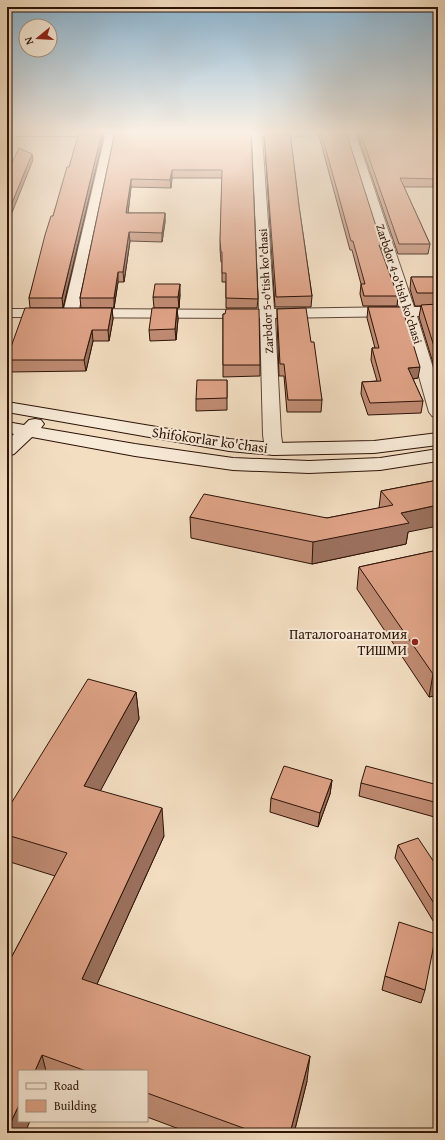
<svg xmlns="http://www.w3.org/2000/svg" width="445" height="1140" viewBox="0 0 445 1140" font-family="'Gentium Book Plus',serif">
  <style>
    .lines { fill: none; stroke-linecap: round; stroke-linejoin: round }
    .street-casing { stroke: #5e4536; stroke-width: 2 }
    .secondary-casing { stroke: #2d1207; stroke-width: 2 }
    .street { fill: #f7ead7; fill-rule: evenodd }
    .secondary { fill: #f7ead7; fill-rule: evenodd }
    .wall { fill: #bf8b73; stroke: #2d1207 }
    .shaded-wall { fill: #9b715e; stroke: #2d1207 }
    .building { fill: #dea286; stroke: #2d1207 }
    .poi-dot { fill: #8f2418; stroke: #f7ead7; stroke-width: 1.5 }
    .labels { text-anchor: middle; stroke-width: 4; stroke-linejoin: round; paint-order: stroke }
    .far-street-label { font-size: 12px; fill: #2d1207; stroke: #f7ead7 }
    .street-label { font-size: 14px; fill: #2d1207; stroke: #f7ead7 }
    .poi-label { font-size: 14px; fill: #2d1207; stroke: #f7ead7; text-anchor: end }
  </style>
  <rect width="100%" height="100%" fill="#f3dec2"/>
  <filter id="stains"><feTurbulence type="fractalNoise" baseFrequency=".005" numOctaves="4"/><feColorMatrix values="0 0 0 0 .2 0 0 0 0 .09 0 0 0 0 .02 0 0 0 .5 -.17"/></filter>
  <radialGradient id="worn" r=".72"><stop offset=".6" stop-color="#630" stop-opacity="0"/><stop offset="1" stop-color="#630" stop-opacity=".3"/></radialGradient>
  <g class="lines">
    <!-- street casing -->
    <g class="street-casing">
      <path id="street" d="M9,132L150,133L145,136H115L79,309L259,310L252,136H221L218,135L217,132H438V135H356L414,307H438V315L417,316L438,384V417L432,416L429,412L402,316L275,318L281,435L283,449L281,453L274,455L267,453L265,449L263,435L260,318L7,317V309H64L105,136H13L10,135ZM346,135L399,307L274,309L262,136Z"/>
    </g>
    <!-- secondary casing -->
    <g class="secondary-casing">
      <g id="secondary">
        <path d="M7,402L229,439L274,443L374,441L438,433V445L374,453L274,455L229,451L7,412Z"/>
        <path d="M35,419L41,420L44,424L41,428L135,444L233,458L309,461L380,458L438,449V461L380,470L309,473L233,470L135,456L32,437L14,454L7,456V440L14,434L7,432V422L24,425L29,420Z"/>
      </g>
    </g>
    <!-- street -->
    <use href="#street" class="street"/>
    <!-- secondary -->
    <use href="#secondary" class="secondary"/>
  </g>
  <!-- wall -->
  <g class="wall">
    <path d="M115,132H251L258,299L257,308H226V282H222V262H221L220,249L222,178H172L171,188L131,187L128,213H165V222L162,242L130,241L124,282H118L114,308H81L80,298Z"/>
    <path d="M264,132H290L299,206L312,296L311,307H275Z"/>
    <path d="M319,132H321L382,245L381,251L398,296L397,306H363L360,294L361,284L352,250H350L319,136Z"/>
    <path d="M358,132H438V187H404L430,244L428,254H398L358,136Z"/>
    <path d="M103,138L63,308H30L29,298L53,216L69,167Z"/>
    <path d="M411,277H438V376H437L419,317L421,306H415L410,289Z"/>
    <path d="M180,294L179,308H154L153,297Z"/>
    <path d="M368,307L418,378L413,379L423,401L421,413L368,415L361,394L362,382L377,381L371,360L372,348H375L367,318Z"/>
    <path d="M112,308L113,319L109,341H93L86,371L8,372L7,358Z"/>
    <path d="M177,308L178,319L176,340L150,341L149,330Z"/>
    <path d="M277,309L311,342L322,400L321,412H287L284,376H279L277,319Z"/>
    <path d="M223,314H225L260,365V376L223,377Z"/>
    <path d="M227,380V410L196,411V399Z"/>
    <path d="M438,480L408,532L406,544L312,564L191,538L190,517L327,518L379,508L381,491Z"/>
    <path d="M438,550V695L429,697L357,589L359,567Z"/>
    <path d="M136,692L139,719L100,791L164,836L97,984L307,1081L294,1133H190L147,1117V1071H19L10,960L55,876L7,861V810Z"/>
    <path d="M332,780L330,794L318,827L270,812L271,798Z"/>
    <path d="M361,783L438,785V818L359,796Z"/>
    <path d="M398,845L438,868V929L395,858Z"/>
    <path d="M385,976L425,990L421,1003L382,990Z"/>
  </g>
  <!-- shaded-wall -->
  <g class="shaded-wall">
    <path d="M102,132H103V138L63,308L62,298Z"/>
    <path d="M32,154L33,160L7,225V215Z"/>
    <path d="M172,170V178L171,188L170,180Z"/>
    <path d="M131,179V187L127,222L126,213Z"/>
    <path d="M165,213V222L162,242V233Z"/>
    <path d="M129,232L130,241L124,282L123,272Z"/>
    <path d="M118,272V282L114,308V298Z"/>
    <path d="M180,284V294L179,308L178,297Z"/>
    <path d="M112,308L113,319L109,341L108,330Z"/>
    <path d="M177,308L178,319L176,340L175,329Z"/>
    <path d="M92,330L93,341L86,371L84,360Z"/>
    <path d="M420,367L418,378L406,380L408,368Z"/>
    <path d="M438,505V526L408,532L406,544L312,564L313,542L401,513Z"/>
    <path d="M438,673V695L429,697L433,674Z"/>
    <path d="M136,692L139,719L88,814L84,786Z"/>
    <path d="M332,780L330,794L318,827L320,813Z"/>
    <path d="M162,808L164,836L87,1006L82,979Z"/>
    <path d="M42,1055L46,1071H35Z"/>
    <path d="M310,1056L307,1081L294,1133H290Z"/>
    <path d="M19,1105V1121H30L25,1133H7V1130Z"/>
  </g>
  <!-- building -->
  <g class="building">
    <path d="M79,132H102L62,298H29L45,235L51,216H53L67,167H69Z"/>
    <path d="M115,132H251L258,299L226,298V273H222V252H221L220,240L222,170H172L170,180L131,179L126,213H165L162,233L129,232L123,272H118L114,298H80Z"/>
    <path d="M264,132H290L299,206L312,296L276,297Z"/>
    <path d="M321,132H346L382,245H379L398,296H364L361,284H365L353,241H351Z"/>
    <path d="M360,132H438V179L400,178L430,244H399Z"/>
    <path d="M19,148L32,154L7,215V173Z"/>
    <path d="M411,277H438V293H417Z"/>
    <path d="M155,284H180L178,297H153Z"/>
    <path d="M438,304V327H437L438,328V359L421,305Z"/>
    <path d="M368,307H402L420,367L408,368L423,401L370,403L362,382L381,381L372,348H379Z"/>
    <path d="M25,308H112L108,330H92L84,360H7V358Z"/>
    <path d="M152,308H177L175,329L149,330Z"/>
    <path d="M306,308L311,342H314L322,400H288L284,364H280L277,309Z"/>
    <path d="M226,309H259L260,365H223V314H225Z"/>
    <path d="M197,380H227V398L196,399Z"/>
    <path d="M438,480V505L401,513L409,523L313,542L190,517L204,494L327,518L393,505L381,491Z"/>
    <path d="M438,550V673L433,674L359,567Z"/>
    <path d="M88,679L136,692L84,786L162,808L82,979L310,1056L290,1133H257L147,1093V1071H86L42,1055L35,1071H19V1105L7,1130V959L10,960L67,853L7,835V810Z"/>
    <path d="M284,766L332,780L320,813L271,798Z"/>
    <path d="M366,766L438,785V803L361,783Z"/>
    <path d="M418,838L438,868V910L398,845Z"/>
    <path d="M399,922L436,934L425,990L385,976Z"/>
  </g>
  <!-- sky -->
  <linearGradient id="sky" x2="0" y2="1"><stop stop-color="#8ab7d6"/><stop offset="0.45" stop-color="#faf0e4"/><stop offset="1" stop-color="#faf0e4" stop-opacity="0"/></linearGradient>
  <rect width="445" height="292" fill="url(#sky)"/>
  <!-- markers -->
  <circle class="poi-dot" cx="415" cy="642" r="4"/>
  <g class="labels">
    <!-- far-street labels -->
    <g class="far-street-label">
      <text transform="translate(399 284) rotate(72)" y="4">Zarbdor 4-o'tish ko'chasi</text>
      <text transform="translate(266 291) rotate(-93)" y="4">Zarbdor 5-o'tish ko'chasi</text>
    </g>
    <!-- street labels -->
    <g class="street-label">
      <text transform="translate(210 440) rotate(8)" y="5">Shifokorlar ko'chasi</text>
    </g>
    <!-- poi labels -->
    <g class="poi-label">
      <text x="407" y="639">Паталогоанатомия<tspan x="407" dy="16">ТИШМИ</tspan></text>
    </g>
  </g>
  <!-- margin -->
  <rect width="445" height="1140" fill="none" stroke="#f3dec2" stroke-width="24"/>
  <rect x="8" y="8" width="429" height="1124" fill="none" stroke="#2d1207" stroke-width="2"/>
  <rect x="12" y="12" width="421" height="1116" fill="none" stroke="#2d1207"/>
  <!-- legend -->
  <rect x="18" y="1070" width="130" height="52" fill="#f7ead7" stroke="#a69484"/>
  <rect x="26" y="1083" width="20" height="6" fill="#f7ead7" stroke="#a69484"/>
  <text x="54" y="1090" font-size="12" fill="#2d1207">Road</text>
  <rect x="26" y="1100" width="20" height="12" fill="#dea286" stroke="#a69484"/>
  <text x="54" y="1110" font-size="12" fill="#2d1207">Building</text>
  <!-- north arrow -->
  <g transform="translate(38 38) rotate(252)"><circle r="19" fill="#f7ead7" stroke="#a69484"/>
  <path d="M0-3L7 15L0 10L-7 15Z" fill="#8f2418"/>
  <text y="-6" font-size="11" font-weight="bold" text-anchor="middle" fill="#2d1207">N</text>
  </g>
  <rect width="100%" height="100%" filter="url(#stains)"/>
  <rect width="100%" height="100%" fill="url(#worn)"/>
</svg>
